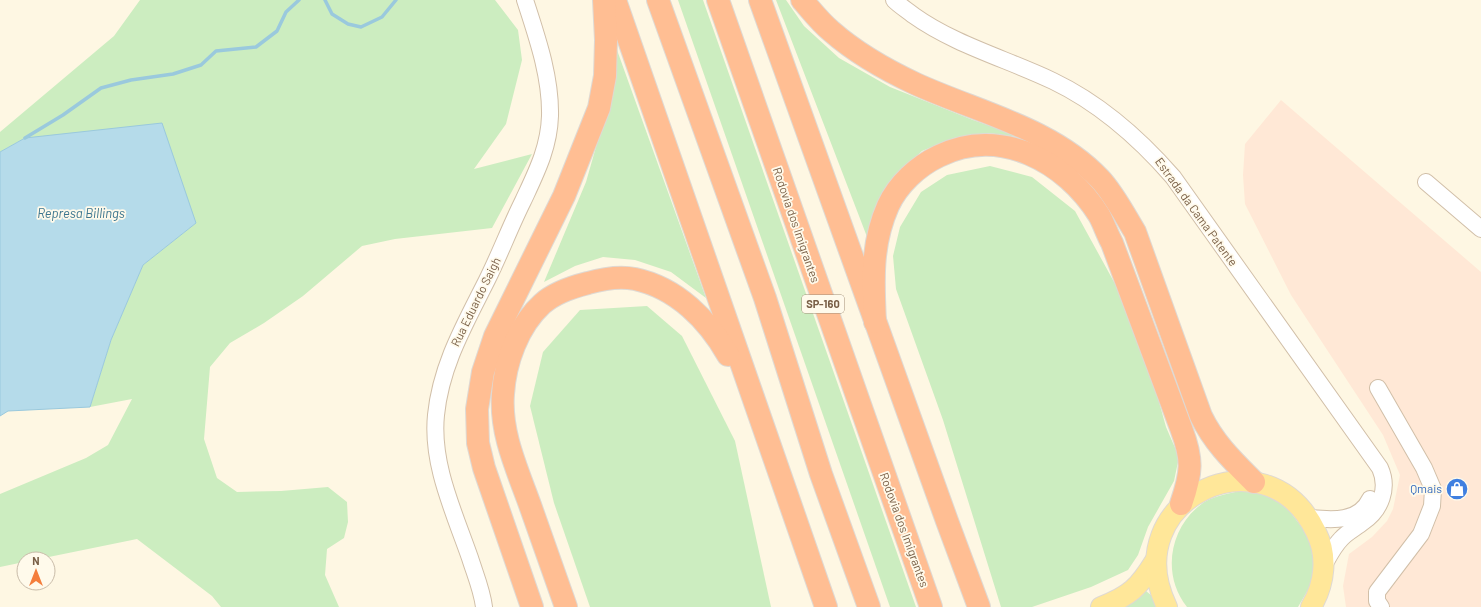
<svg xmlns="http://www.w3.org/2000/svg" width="1481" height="607" viewBox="0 0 1481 607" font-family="Barlow,sans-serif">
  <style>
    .commercial { fill: #ffe8d6 }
    .green { fill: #ccedc0 }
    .water { fill: #b5dbea; stroke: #9ac9dd }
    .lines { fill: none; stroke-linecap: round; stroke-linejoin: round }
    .stream { stroke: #9ac9dd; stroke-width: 3.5 }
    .minor-casing { stroke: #d1bfa8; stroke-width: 18 }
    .major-casing { stroke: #dfd9d3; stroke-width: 22 }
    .highway-casing { stroke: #dfd9d3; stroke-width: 24 }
    .minor { stroke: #fff; stroke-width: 16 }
    .major { stroke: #ffe799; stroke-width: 20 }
    .highway { stroke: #ffbe93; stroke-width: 22 }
    .labels { text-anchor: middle; stroke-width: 3.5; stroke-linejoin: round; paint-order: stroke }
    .shield { fill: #fffaeb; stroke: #a18e78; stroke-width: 1 }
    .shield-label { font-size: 11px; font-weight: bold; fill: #795f46 }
    .street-label { font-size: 12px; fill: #795f46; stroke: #fffaeb }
    .shop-label { font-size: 12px; fill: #366cbe; stroke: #fffaeb; text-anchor: end }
    .water-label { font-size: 13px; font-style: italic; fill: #3d768f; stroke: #fffaeb }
  </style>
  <rect width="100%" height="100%" fill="#fef7e3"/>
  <!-- commercial -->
  <path class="commercial" d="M1281,100L1481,272V607H1346L1343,586L1349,554L1372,537L1387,521L1393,509L1400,475L1383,435L1291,295L1245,204L1243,175L1245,144Z"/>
  <!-- green -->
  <g class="green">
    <path d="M140,0H495L518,30L522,60L506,124L474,169L532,154L492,228L395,239L362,246L303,296L264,323L230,343L210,367L204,439L217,478L237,492L281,491L328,487L347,502L348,522L344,538L327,549L325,575L339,607H221L212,596L137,539L39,559H24V562L0,567V494L86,458L108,445L132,399L90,407L111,340L143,265L196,223L25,138L0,152V132L114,36Z"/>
    <path d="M678,0H703L916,607H890Z"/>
    <path d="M776,0H786L804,26L839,58L890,87L973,120L1025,138L988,133L954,138L922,151L900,172L869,242Z"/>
    <path d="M617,50L706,298L671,272L635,260L603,257L575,266L544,282L586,182L610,98Z"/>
    <path d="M990,166L1032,177L1075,211L1119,291L1146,355L1166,427L1179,457L1174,481L1148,527L1138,555L1128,570L1091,587L1032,607H1001L943,420L896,289L893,256L900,227L921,192L947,175Z"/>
    <path d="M647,306L682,336L735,441L771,607H590L554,503L530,406L543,352L580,310Z"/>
    <path d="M1241,491L1264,494L1284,504L1311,539L1315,561L1312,583L1298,607H1187C1162,576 1169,530 1199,506C1211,496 1226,494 1241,491Z"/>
    <path d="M1146,591L1152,596L1156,607H1123Z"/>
  </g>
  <!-- water -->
  <path class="water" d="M162,123L196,223L143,265L111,340L90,407L8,411L0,416V152L25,138Z"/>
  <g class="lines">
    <!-- stream -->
    <g class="stream">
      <path d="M325,0L332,14L348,24L361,27L382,17L396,0"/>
      <path d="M25,138L63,115L101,88L131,80L173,74L201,65L216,51L256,47L277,31L286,12L299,0"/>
    </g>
    <!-- minor casing -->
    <g class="minor-casing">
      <g id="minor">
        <path d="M894,0C900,6 907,10 913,15C955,45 1007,59 1053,81C1101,104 1139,138 1173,177L1380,468C1389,488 1381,510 1363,522C1356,528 1347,532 1341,539C1334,546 1329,556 1324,565"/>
        <path d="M1426,182L1481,229"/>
        <path d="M1378,388L1424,468L1433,489L1432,506L1421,534L1377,592V601L1381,607"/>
        <path d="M1310,518C1331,520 1359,523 1370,499"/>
        <path d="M484,607C482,590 475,574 470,558C454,512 431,464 436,415C441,365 465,324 487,280C500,254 510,227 523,201C536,173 549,148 550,116C551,77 537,37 525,0"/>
      </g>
    </g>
    <!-- major casing -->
    <g class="major-casing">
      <g id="major">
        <path d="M1101,607C1130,596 1139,587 1155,561"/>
        <path d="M1167,607C1115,499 1267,428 1316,532C1328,556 1325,584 1311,607"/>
      </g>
    </g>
    <!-- highway casing -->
    <g class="highway-casing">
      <g id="highway">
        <path d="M615,0L826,607"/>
        <path d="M658,0L765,298L821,474L869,607"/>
        <path d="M718,0L931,607"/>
        <path d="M760,0L947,521L979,607"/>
        <path d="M802,0C811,10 820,22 831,31C856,53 886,70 916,84C977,112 1052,128 1100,179C1114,194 1124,214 1135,232L1201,416C1214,443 1233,461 1254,482"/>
        <path d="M875,322C873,282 871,244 888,206C898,184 918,166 939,156C1000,126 1065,161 1099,215C1104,224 1107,234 1112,243L1181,428C1193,460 1192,472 1181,504"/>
        <path d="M532,607L484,468L478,443L477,409L483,372L495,336L564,196L599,108L605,76L606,40L604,0"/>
        <path d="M566,607C554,573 542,539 530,505C517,469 500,433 503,394C505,362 518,326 542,304C554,293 572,287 588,283C602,279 620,276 635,279C677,288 708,320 728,355"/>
      </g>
    </g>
    <!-- minor -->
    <use href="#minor" class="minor"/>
    <!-- major -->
    <use href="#major" class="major"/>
    <!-- highway -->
    <use href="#highway" class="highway"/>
  </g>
  <!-- icons -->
  <defs>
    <g id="shop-disc" transform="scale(1.15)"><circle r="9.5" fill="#3f7fe0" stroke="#fffaeb"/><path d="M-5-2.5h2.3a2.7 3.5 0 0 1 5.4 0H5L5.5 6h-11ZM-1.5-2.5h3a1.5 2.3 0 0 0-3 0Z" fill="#fff"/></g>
  </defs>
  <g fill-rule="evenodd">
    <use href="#shop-disc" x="1457" y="489"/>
  </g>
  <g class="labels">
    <!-- shield labels -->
    <rect class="shield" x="802" y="295" width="42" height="18" rx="3"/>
    <g class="shield-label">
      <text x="823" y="308">SP-160</text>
    </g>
    <!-- street labels -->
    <g class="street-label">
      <text transform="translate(1196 212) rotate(54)" y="4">Estrada da Cama Patente</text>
      <text transform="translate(796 225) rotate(71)" y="4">Rodovia dos Imigrantes</text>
      <text transform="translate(476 302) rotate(-64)" y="4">Rua Eduardo Saigh</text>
      <text transform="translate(904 530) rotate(70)" y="4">Rodovia dos Imigrantes</text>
    </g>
    <!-- shop labels -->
    <g class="shop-label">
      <text x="1442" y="493">Qmais</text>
    </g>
    <!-- water labels -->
    <g class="water-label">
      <text x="81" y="218">Represa Billings</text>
    </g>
  </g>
  <!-- north arrow -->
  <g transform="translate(36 571)"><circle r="19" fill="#fffaeb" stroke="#c9bca9"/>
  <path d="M0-3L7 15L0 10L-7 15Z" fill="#f47e3c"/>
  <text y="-6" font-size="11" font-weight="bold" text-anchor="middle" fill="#795f46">N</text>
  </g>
</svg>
